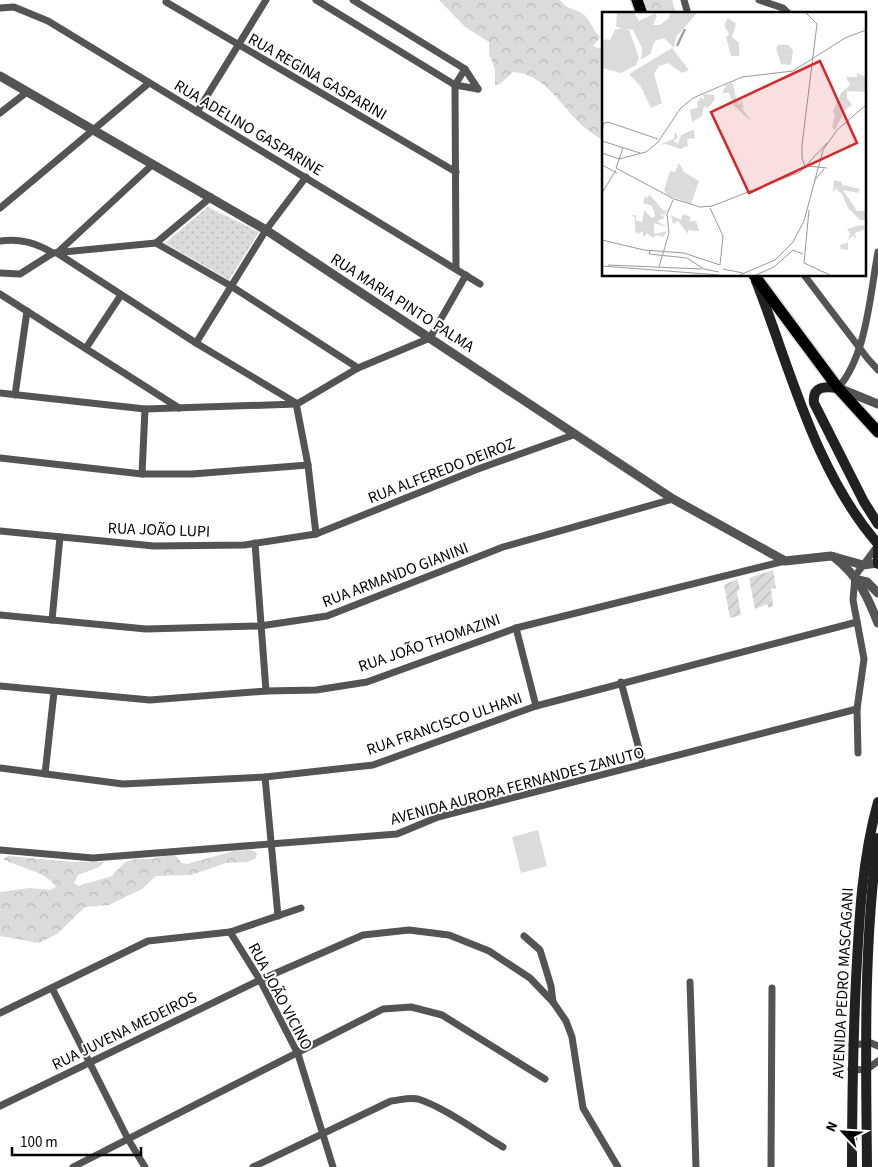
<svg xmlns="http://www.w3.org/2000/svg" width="878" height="1167" viewBox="0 0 878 1167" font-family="'Source Sans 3',sans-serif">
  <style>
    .forest { fill: url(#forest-crowns) }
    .park { fill: url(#park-dots) }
    .garden { fill: url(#garden-furrows) }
    .pitch { fill: #dbdbdb }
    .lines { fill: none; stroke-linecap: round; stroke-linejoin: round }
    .primary-casing { stroke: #dbdbdb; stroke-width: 14 }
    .minor { stroke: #545454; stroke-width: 7 }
    .tertiary { stroke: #545454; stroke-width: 9 }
    .secondary { stroke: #212121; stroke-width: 10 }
    .primary { stroke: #000; stroke-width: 11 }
    .labels { text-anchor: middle; stroke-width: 4; stroke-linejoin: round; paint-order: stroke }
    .street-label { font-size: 16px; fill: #000; stroke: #fff }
    .inset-river { fill: none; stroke: #a2a2a2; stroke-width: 2.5 }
    .inset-road { fill: none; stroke: #999; stroke-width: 1 }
    .view { fill: #d62828; fill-opacity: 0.15; stroke: #d62828; stroke-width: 2.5 }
    .inset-edge { fill: none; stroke: #000; stroke-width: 2.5 }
  </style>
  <defs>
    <pattern id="forest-crowns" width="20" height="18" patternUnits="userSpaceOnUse" patternTransform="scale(1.25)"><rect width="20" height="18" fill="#dbdbdb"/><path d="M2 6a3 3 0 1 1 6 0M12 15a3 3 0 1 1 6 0" fill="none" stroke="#bababa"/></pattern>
    <pattern id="park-dots" width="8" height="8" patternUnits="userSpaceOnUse" patternTransform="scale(1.25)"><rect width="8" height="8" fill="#dbdbdb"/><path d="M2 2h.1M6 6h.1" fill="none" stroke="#bababa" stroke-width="1.8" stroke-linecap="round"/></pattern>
    <pattern id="garden-furrows" width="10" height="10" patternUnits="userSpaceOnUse" patternTransform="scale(1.25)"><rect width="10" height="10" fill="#dbdbdb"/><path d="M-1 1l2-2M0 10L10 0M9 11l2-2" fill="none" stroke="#bababa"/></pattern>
  </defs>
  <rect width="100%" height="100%" fill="#fff"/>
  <!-- forest -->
  <g class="forest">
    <path d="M439,0H560C566,10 575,8 583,14C591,20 592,30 600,37L593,46L603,50V141C597,136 590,132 584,127C561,107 546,74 513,72L500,84L495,85V69L489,54V42L465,27Z"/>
    <path d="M641,0H672L676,14H645Z"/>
    <path d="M252,850L257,853L256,858L248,862L226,863L191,875L156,876L142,889L109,905L85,907L57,934L39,943L0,936V892L30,888L50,890L56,887C46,871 19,868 3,859L8,856L72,862H104L99,867L78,875L74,883L78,886L112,876L124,863L135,859H151L174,854L182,863L187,864L234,851Z"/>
  </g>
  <!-- park -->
  <path class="park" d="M208,207L259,232L229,280L165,243Z"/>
  <!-- garden -->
  <g class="garden">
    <path d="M773,570L776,588L771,589L773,606L769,608L767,604L755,609L749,578Z"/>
    <path d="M737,579L740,589L737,592L741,615L730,618L724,585Z"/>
  </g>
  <!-- pitch -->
  <path class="pitch" d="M538,830L547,866L521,873L512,837Z"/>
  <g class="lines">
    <!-- primary casing -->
    <g class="primary-casing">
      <g id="primary">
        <path d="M637,0L642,14"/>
        <path d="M754,275L838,388L878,432"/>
      </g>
    </g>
    <!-- minor -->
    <g class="minor">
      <path d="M316,0L455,85L478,89"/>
      <path d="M353,0L465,69L478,89"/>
      <path d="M684,0L688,14"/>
      <path d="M759,0L783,8L789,14"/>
      <path d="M166,2L456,172"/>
      <path d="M0,8L14,7L48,21L480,284"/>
      <path d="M197,112L266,0"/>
      <path d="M0,113L27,92"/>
      <path d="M153,164L57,253L196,343L296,403L308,465L316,534"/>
      <path d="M0,208L149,83"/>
      <path d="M0,241C20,238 36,243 53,253"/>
      <path d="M156,243L231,286L358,368"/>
      <path d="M156,243L211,197"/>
      <path d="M456,268L455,85L465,69"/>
      <path d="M0,273L20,274L53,253L156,243"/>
      <path d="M804,275L868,359L878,370"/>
      <path d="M0,294L179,408"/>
      <path d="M196,343L266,230L306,177"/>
      <path d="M86,348L121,295"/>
      <path d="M838,388C867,355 870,294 878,252"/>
      <path d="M0,393L145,409L297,404L358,368L430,338L466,275"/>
      <path d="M15,395L27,311"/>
      <path d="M0,458L142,474H192L308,465"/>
      <path d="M142,474L145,409"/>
      <path d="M0,531L154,546L244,545L316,534L478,469L576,434"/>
      <path d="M255,543L266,691"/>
      <path d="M0,615L146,629L260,626L327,616L503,547L673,499"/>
      <path d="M52,620L60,537"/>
      <path d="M516,628L536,706"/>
      <path d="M621,682L643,764"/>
      <path d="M0,686L150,700L266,691L316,690L367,682L516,628L785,561"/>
      <path d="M858,753L857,709L864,659L853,600L855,576L878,545"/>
      <path d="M0,768L123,784L265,777L373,765L536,706L857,622"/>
      <path d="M45,774L54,692"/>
      <path d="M265,777L278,916"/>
      <path d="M0,850L93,858L397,834L438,817L857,709"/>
      <path d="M230,932L260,980L298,1054L333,1167"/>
      <path d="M524,936L540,950L551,986L553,1002"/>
      <path d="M690,982L696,1167"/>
      <path d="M52,988L128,1139L145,1167"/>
      <path d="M0,1013L148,941L230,932L301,908"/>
      <path d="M852,1045L871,1043L878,1046"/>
      <path d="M851,1069L866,1070L878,1061"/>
      <path d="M0,1106L260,980L363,935L409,930L449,935L489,951L530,978L553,1002L566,1021L572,1037L583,1108L618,1167"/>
      <path d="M73,1167L383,1009L411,1007L442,1015L545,1079"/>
      <path d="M253,1167L391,1101C400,1100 410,1097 418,1099C444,1107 479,1133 503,1147"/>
      <path d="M771,1167L772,988"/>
    </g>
    <!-- tertiary -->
    <g class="tertiary">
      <path d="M0,76L266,230L673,499L785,561L831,556L863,565L878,563"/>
      <path d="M841,389L878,404"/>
      <path d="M834,557C858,576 867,595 878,623"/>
      <path d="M858,580L867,582L878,593"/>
    </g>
    <!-- secondary -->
    <g class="secondary">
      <path d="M756,281C791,370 814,470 878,544"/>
      <path d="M838,388C825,386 812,386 814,403L864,502L878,524"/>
      <path d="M878,548V564"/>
      <path d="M852,1167C852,1104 853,1042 856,980C859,920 862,859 878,802"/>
      <path d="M867,1167C866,1058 863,947 878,838"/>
    </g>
    <!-- primary -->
    <use href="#primary" class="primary"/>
  </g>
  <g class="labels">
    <!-- street labels -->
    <g class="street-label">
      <text transform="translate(318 76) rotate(30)" y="6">RUA REGINA GASPARINI</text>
      <text transform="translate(249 127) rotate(31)" y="6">RUA ADELINO GASPARINE</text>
      <text transform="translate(403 302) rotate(33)" y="6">RUA MARIA PINTO PALMA</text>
      <text transform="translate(441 470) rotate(-21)" y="6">RUA ALFEREDO DEIROZ</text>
      <text transform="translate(159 529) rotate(2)" y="6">RUA JOÃO LUPI</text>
      <text transform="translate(395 574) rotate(-21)" y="6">RUA ARMANDO GIANINI</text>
      <text transform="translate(429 642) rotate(-19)" y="6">RUA JOÃO THOMAZINI</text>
      <text transform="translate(444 723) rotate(-19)" y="6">RUA FRANCISCO ULHANI</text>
      <text transform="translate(517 785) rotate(-15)" y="6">AVENIDA AURORA FERNANDES ZANUTO</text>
      <text transform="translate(842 983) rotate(-87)" y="6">AVENIDA PEDRO MASCAGANI</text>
      <text transform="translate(281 996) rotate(62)" y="6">RUA JOÃO VICINO</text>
      <text transform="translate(124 1030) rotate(-26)" y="6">RUA JUVENA MEDEIROS</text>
    </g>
  </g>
  <!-- overview -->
  <g transform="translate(602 12)">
    <rect width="264" height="264" fill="#fff"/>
    <path d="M15,1H32L37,9L53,1L55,4L51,13H58L67,6L68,1H95L74,25L72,36L62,26L53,29L48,42L39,48L40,36L31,18L14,15ZM126,6L134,12L130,25L137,31V44H129L124,25L127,22L122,13ZM176,33H187L191,39L189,53L179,52L174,36ZM70,36L87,58L80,61L66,51L57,54L52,62L60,91L49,96L39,75L27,62ZM255,61L264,65V80L245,79V86L250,93L243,98L233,118L230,116L233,103L231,99L239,81L248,73L244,65H255ZM131,70L134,87L138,93L139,87L142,96L139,95L150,110L132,94L127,81H120L124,73ZM101,82L112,83L113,87L106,96L102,94L100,104L90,110L88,98L96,95L95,91L99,85L102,88ZM92,117L93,126L85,127L86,134L78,137L64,132L56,133L72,127L73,120L76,125L72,129L76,132L79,123ZM232,168L239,170L242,176V173L258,177L256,181L241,178L255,199H264V208H258L246,196L240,182L234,177L236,173L231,181ZM47,182L62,199L66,198L62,203L57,201L63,206L55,209L65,215L52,211V222L66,219L61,225L54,223L51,226L45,221L41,226V219L36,222L33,219V206L30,203H34V208L40,210L42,198L50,206L53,204L50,194L41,191L43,184L46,186ZM81,202L89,205L87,209H94L97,219L86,218V222L76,209L71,212L69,203L79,208ZM254,214L261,213L263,217L253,221L254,227L251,224L246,228V238L239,237L238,233L245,231L248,221L245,217Z" fill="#dbdbdb"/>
    <path d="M77,151L82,160L97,169L89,192L65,183L62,178L68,159L73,160Z" fill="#dbdbdb"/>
    <path d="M20,16L27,18L37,46L34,53L19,61L0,56V27L8,28L13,18Z" fill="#dbdbdb"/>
    <path class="inset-river" d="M75,34L83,17"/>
    <path class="inset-road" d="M0,118L2,111L6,110L56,127M0,129L38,141M0,141L17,147L44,140L56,130L78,97L91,86L140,65L191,59L243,26L264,18M0,153L15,161M205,154L225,156M203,155L200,146V133L215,12L204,1M14,156L72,187L98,195L110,194L198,160L225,131M14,156L21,136M212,169L222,157M0,181L14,158M108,196L121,224L118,253M207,198L202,251L228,263M0,228L42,238L82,241L118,253M48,239L47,242L85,246L102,257L117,260M6,253L100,257M0,254L117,263M57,255L67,221L65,202L71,188M121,257L141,261M138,263L173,248L191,230L202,209L221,138L235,118L264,93M154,263L172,255L191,238L201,242"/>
    <path class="view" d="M218,49L255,131L147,181L109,100Z"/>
    <rect width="264" height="264" class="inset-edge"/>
  </g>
  <!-- north arrow -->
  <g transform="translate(843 1132) rotate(295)" stroke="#ffffff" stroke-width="4" paint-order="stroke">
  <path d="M0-4L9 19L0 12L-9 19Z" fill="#000000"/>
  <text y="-8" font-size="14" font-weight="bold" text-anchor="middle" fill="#000000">N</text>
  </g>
  <!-- scale -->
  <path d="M12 1147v8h129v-8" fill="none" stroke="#000000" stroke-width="2.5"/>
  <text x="20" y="1147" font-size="15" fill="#000000" stroke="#ffffff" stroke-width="4" paint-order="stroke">100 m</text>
</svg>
